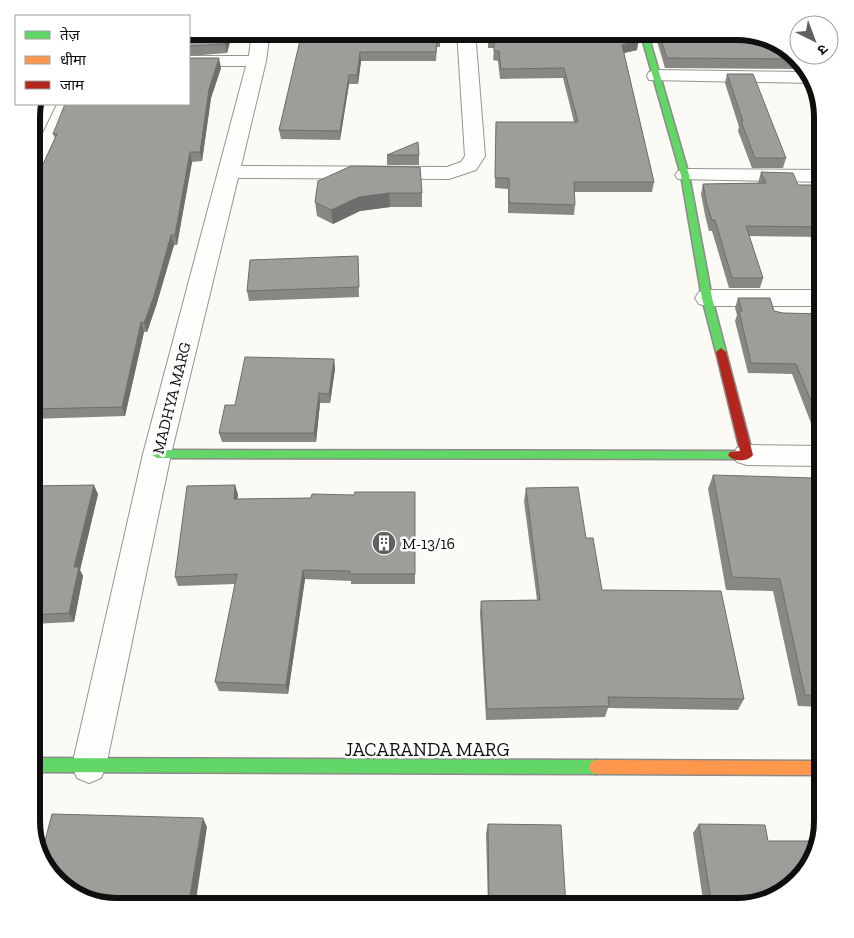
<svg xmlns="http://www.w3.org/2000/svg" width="854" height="938" viewBox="0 0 854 938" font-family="'Zilla Slab','Noto Sans Devanagari',serif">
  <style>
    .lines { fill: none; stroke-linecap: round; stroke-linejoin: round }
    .street-casing { stroke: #959592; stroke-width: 2 }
    .fast-casing { stroke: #8c8b89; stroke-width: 3 }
    .slow-casing { stroke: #8c8b89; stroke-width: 3 }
    .jam-casing { stroke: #8c8b89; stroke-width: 3 }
    .street { fill: #fefefd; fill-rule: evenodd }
    .fast { fill: #63d668; fill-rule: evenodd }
    .slow { fill: #ff974d; fill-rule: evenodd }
    .jam { fill: #b3261e; fill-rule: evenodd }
    .wall { fill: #898784 }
    .shaded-wall { fill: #6f6e6c }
    .building { fill: #9f9d9a; stroke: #6f6e6c }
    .labels { text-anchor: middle; stroke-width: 5; stroke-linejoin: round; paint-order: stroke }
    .street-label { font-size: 16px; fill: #0f0f0f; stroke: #fff }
    .poi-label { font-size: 16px; fill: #0f0f0f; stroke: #fff; text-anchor: start }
    .near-street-label { font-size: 19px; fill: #0f0f0f; stroke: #fff }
    .rim { fill: none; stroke: #0f0f0f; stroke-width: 6 }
  </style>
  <rect width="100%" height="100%" fill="#fbfaf4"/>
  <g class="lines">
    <!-- street casing -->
    <g class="street-casing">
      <g id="street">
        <path d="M252,31H270L266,61L241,166L447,167L461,162L465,156L457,31H475L485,156L476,170L449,179L238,178L171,454L106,766L101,778L89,783L77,778L72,766L143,454L246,66H189V56H249Z"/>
        <path d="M656,70L807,72L811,83L649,80L647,76L649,72Z"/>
        <path d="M37,104H56L41,135L38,139L31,141V114Z"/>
        <path d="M685,169L823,170V182L678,179L675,175L678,171Z"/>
        <path d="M707,290H823V306H707L699,304L695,298L699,292Z"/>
        <path d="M747,445L823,446V466L747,465L737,462L733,455L737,448Z"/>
      </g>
    </g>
    <!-- fast casing -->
    <g class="fast-casing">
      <g id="fast">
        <path d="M640,31H647L689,175L712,298L726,352L721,356L716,352L702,298L681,175Z"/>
        <path d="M157,450L734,451L740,455L734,459L157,458L151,454Z"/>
        <path d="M31,758L596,760L601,762L603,767L601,772L596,774L31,772Z"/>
      </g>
    </g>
    <!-- slow casing -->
    <g class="slow-casing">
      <path id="slow" d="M596,760L823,761V775L596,774L591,772L589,767L591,762Z"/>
    </g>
    <!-- jam casing -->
    <g class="jam-casing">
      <path id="jam" d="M721,348L726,352L753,455C748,462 733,462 728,455L730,452L740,451L716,352Z"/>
    </g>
    <!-- street -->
    <use href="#street" class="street"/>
    <!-- fast -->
    <use href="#fast" class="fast"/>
    <!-- slow -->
    <use href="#slow" class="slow"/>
    <!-- jam -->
    <use href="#jam" class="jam"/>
  </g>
  <!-- wall -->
  <g class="wall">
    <path d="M189,31H233L227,53L189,56Z"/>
    <path d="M292,31H440V47H437L436,61H361L358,84H349L340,140L281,139L279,130L300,41H293Z"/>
    <path d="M488,31H637V50L624,53L654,182L652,192H574L575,205L574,215L508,213V189L495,188L496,122H574L563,78L500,79L498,61L493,60L494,48H488Z"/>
    <path d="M654,31H742L775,40L805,65L806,69L665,68Z"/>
    <path d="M221,68L211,98L202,161L192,162L177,245H174L156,306L147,332H144L125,416L31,419V190L55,138L53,134Z"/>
    <path d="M727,74L786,158L783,168H752L738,131L739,127L725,83Z"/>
    <rect x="387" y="155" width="32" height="10"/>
    <path d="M761,172L798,185H823V237L749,236L763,278L760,288H729L712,231H709L705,215L701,194L703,184L758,183Z"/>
    <path d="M318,181L422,193V207H390L360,211L333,224L317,216L315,202Z"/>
    <path d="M358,256L359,297L249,301L247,291Z"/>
    <path d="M738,298L774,311L783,313L823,314V436H816L792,374L748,373L735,321L737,315L735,308Z"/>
    <path d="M334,359L335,369L330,403H320L316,442H222L219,433L235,405Z"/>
    <path d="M713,475L823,516V707L798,706L773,591L726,590L708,489Z"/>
    <path d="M235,485L238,495L237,499L311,498L415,492V584H351V581L305,579L288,694L219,691L215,682L235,584L178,586L175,577Z"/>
    <path d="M31,486L98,494L80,570L83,576L74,622L31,624Z"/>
    <path d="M526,488L586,538L602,590L744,699L738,710L608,708L605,717L486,720L480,613L481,601L537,600L524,501Z"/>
    <path d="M488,824L566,907H488L486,833Z"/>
    <path d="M699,824L768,841L737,907H704L693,833Z"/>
  </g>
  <!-- shaded-wall -->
  <g class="shaded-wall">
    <path d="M229,31H233L227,53L225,44Z"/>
    <path d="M639,40L637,50L620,54L622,45Z"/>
    <path d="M360,52L361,61L358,84L357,75Z"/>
    <path d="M219,58L221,68L211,98L202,161L200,152L209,89Z"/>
    <path d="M349,75V84L340,140V131Z"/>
    <path d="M190,152L192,162L177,245L175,235Z"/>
    <path d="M389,193L390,207L360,211L333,224L331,210L359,197Z"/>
    <path d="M171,235L174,245L156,306L147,332L144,323Z"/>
    <path d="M141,322L144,332L125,416L122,407Z"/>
    <path d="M334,359L335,369L330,403L329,394Z"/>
    <path d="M319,393L320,403L316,442L314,433Z"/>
    <path d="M94,485L98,494L80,570L83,576L74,622L69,613L74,567Z"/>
    <path d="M235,485L238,495L236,509L234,499Z"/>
    <path d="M303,570L305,579L288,694L286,685Z"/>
    <path d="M203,818L207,827L195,907H188Z"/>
  </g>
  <!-- building -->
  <g class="building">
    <path d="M189,31H229L225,44L189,46Z"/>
    <path d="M292,31H440V38H437L436,52H360L357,75H349L340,131L279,130L302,32Z"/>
    <path d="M488,31H637L639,40L622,45L654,182H574L575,205L509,203V178H495L496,122H578L564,68L501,69L499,51H494V38H488Z"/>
    <path d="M658,31H742L775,40L798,59L667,58Z"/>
    <path d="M189,58H219L209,89L200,152H190L175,235H171L154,296L144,323L141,322L122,407L31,409V190L57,134H53L65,104H189Z"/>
    <path d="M727,74H753L786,158H755L741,121H743Z"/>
    <path d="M418,142L419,155H387Z"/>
    <path d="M351,166L420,167L422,193H389L359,197L331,210L315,202L318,181Z"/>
    <path d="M761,172L793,173L798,185H823V227L746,226L763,278H732L715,220H712L707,205L703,184L766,183Z"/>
    <path d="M358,256L359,287L247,291L250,260Z"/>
    <path d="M738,298H770L774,311L783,313L823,314V426H821L796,364L751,363L739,311H742Z"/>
    <path d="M245,357L334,359L329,394L319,393L314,433H219L225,405H235Z"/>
    <path d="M713,475L813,478L823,516V696L805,695L780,579L732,577Z"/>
    <path d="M94,485L74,567H79L69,613L31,615V486Z"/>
    <path d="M235,485L234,499L311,498L312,494L354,495L355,492H415V574H350V571L303,570L286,685L215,682L237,574L175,577L187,486Z"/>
    <path d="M578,487L586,538H593L602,590L721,591L744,699L608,697L609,706L487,709L481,601L540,600L526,488Z"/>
    <path d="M52,814L203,818L188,907H117L79,898L49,873L42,852Z"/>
    <path d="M488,824L561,825L566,907H489Z"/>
    <path d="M699,824L765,825L768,841H818L814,859L789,889L737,907H712Z"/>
  </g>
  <!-- icons -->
  <defs>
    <g id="building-disc" transform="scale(1.25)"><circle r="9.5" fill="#62615f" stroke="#fff"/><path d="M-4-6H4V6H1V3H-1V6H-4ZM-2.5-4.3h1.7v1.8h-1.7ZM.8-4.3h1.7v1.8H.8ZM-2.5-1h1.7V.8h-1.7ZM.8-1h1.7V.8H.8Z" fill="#fff"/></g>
  </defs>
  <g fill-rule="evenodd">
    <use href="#building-disc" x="384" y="543"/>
  </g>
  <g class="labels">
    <!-- street labels -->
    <g class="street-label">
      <text transform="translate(171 398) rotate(-76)" y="6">MADHYA MARG</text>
    </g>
    <!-- poi labels -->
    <g class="poi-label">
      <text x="402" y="549">M-13/16</text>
    </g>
    <!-- near-street labels -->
    <g class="near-street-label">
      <text x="427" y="756">JACARANDA MARG</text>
    </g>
  </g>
  <!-- crop -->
  <path d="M0 0H854V938H0ZM117 40H737A77 77 0 0 1 814 117V821A77 77 0 0 1 737 898H117A77 77 0 0 1 40 821V117A77 77 0 0 1 117 40Z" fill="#fff" fill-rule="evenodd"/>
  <path class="rim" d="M117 40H737A77 77 0 0 1 814 117V821A77 77 0 0 1 737 898H117A77 77 0 0 1 40 821V117A77 77 0 0 1 117 40Z"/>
  <!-- legend -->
  <rect x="15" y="15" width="175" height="90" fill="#ffffff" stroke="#9f9f9f"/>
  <rect x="25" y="31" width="25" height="8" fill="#63d668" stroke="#9f9f9f"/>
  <text x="60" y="40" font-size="15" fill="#0f0f0f">तेज़</text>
  <rect x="25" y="56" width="25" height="8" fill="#ff974d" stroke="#9f9f9f"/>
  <text x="60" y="65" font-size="15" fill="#0f0f0f">धीमा</text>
  <rect x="25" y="81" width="25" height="8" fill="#b3261e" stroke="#9f9f9f"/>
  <text x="60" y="90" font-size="15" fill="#0f0f0f">जाम</text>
  <!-- north arrow -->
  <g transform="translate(814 40) rotate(138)"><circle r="24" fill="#ffffff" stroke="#9f9f9f"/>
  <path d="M0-4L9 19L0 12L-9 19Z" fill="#62615f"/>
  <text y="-8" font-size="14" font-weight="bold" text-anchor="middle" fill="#0f0f0f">उ</text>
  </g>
</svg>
